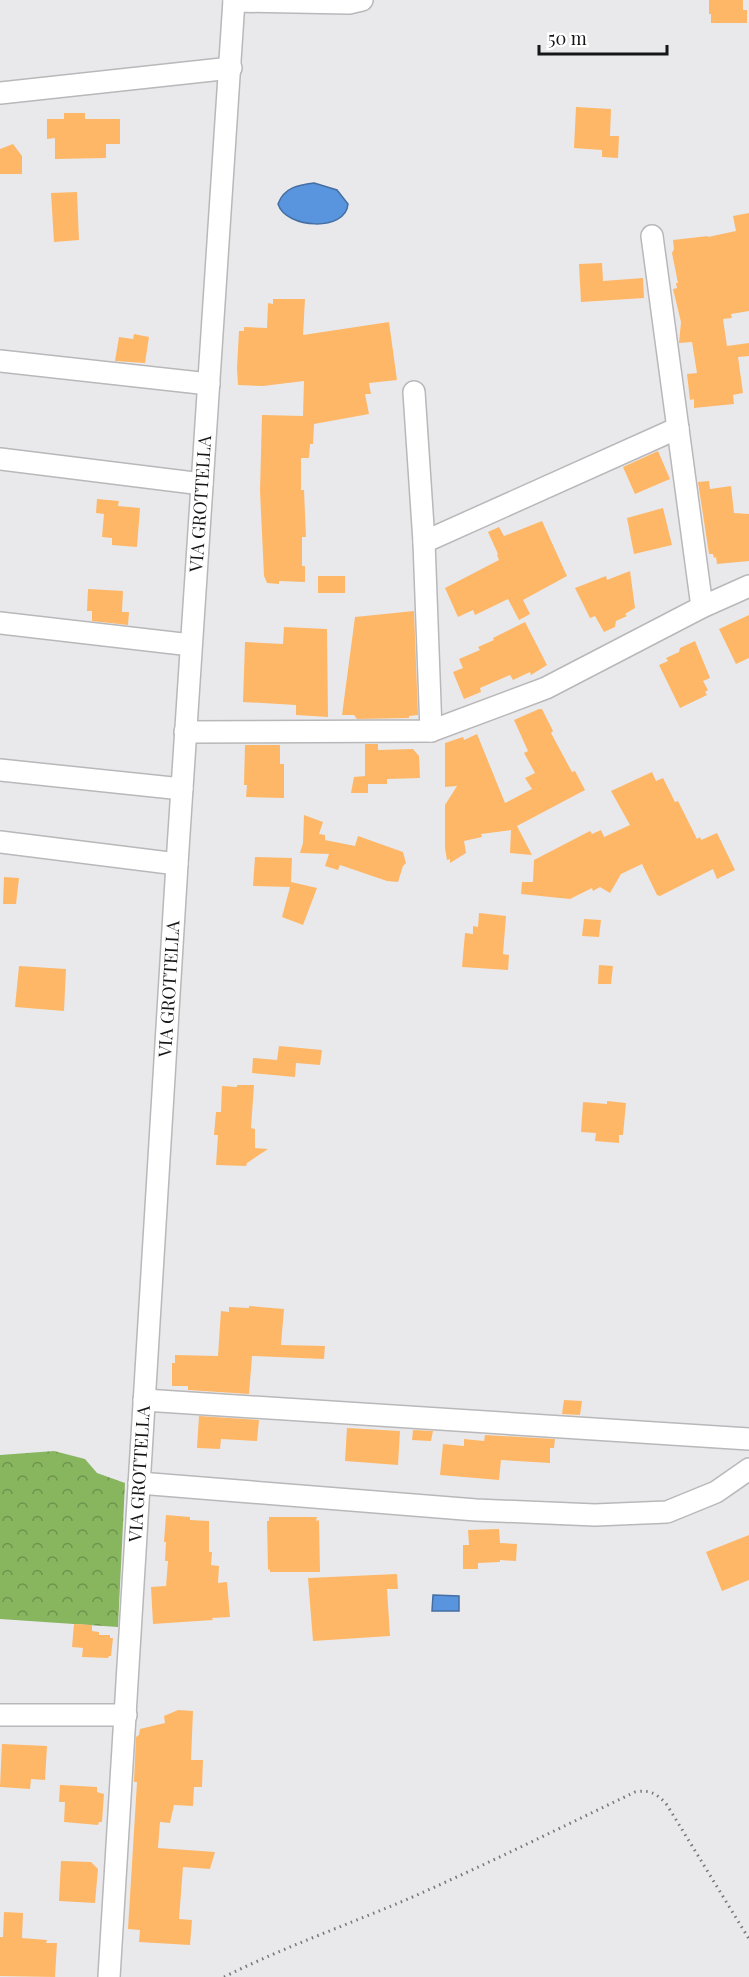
<svg xmlns="http://www.w3.org/2000/svg" width="749" height="1977" viewBox="0 0 749 1977" font-family="'Playfair Display',serif">
  <style>
    .forest { fill: url(#forest-crowns) }
    .water { fill: #5995df; stroke: #456fa3; stroke-width: 1.5 }
    .building { fill: #feb767 }
    .lines { fill: none; stroke-linecap: round; stroke-linejoin: round }
    .minor-casing { stroke: #b8b8ba; stroke-width: 24 }
    .path { stroke: #777779; stroke-width: 3; stroke-dasharray: 1.5 4.5; stroke-linecap: butt }
    .minor { stroke: #fff; stroke-width: 21 }
    .labels { text-anchor: middle; stroke-width: 4.5; stroke-linejoin: round; paint-order: stroke }
    .street-label { font-size: 18px; fill: #151616; stroke: #fff }
  </style>
  <defs>
    <pattern id="forest-crowns" width="20" height="18" patternUnits="userSpaceOnUse" patternTransform="scale(1.5)"><rect width="20" height="18" fill="#88b65e"/><path d="M2 6a3 3 0 1 1 6 0M12 15a3 3 0 1 1 6 0" fill="none" stroke="#6e934d"/></pattern>
  </defs>
  <rect width="100%" height="100%" fill="#e9e9ec"/>
  <!-- forest -->
  <path class="forest" d="M54,1451L85,1459L97,1473L125,1483L118,1627L0,1619V1455Z"/>
  <!-- water -->
  <g class="water">
    <path d="M314,183L337,190L348,204C346,232 286,229 278,204C284,187 299,185 314,183Z"/>
    <path d="M433,1595L459,1596V1611H432Z"/>
  </g>
  <!-- building -->
  <g class="building">
    <path d="M709,0H743V10H747V23H711V14H709Z"/>
    <path d="M576,107L611,109L610,136H619L618,158L602,157V150L574,148Z"/>
    <path d="M64,113H85V119H120V144H106V158L55,159V138L47,139V119H64Z"/>
    <path d="M13,144L22,156V174H0V149Z"/>
    <path d="M77,192L79,240L54,242L51,193Z"/>
    <path d="M749,213V311L731,314L732,318L723,319L727,346L749,343V356L738,357L743,393L733,395L734,404L694,408V399L690,400L687,374L697,373L692,342L679,343L681,322L673,289L677,288L676,283H678L672,253L674,249L673,240L708,236V237L736,231L733,216Z"/>
    <path d="M602,263L603,281L643,278L644,298L581,302L579,264Z"/>
    <path d="M273,299H305L303,335L389,322L397,380L369,383L371,394H365L369,414L314,424L313,444H310L309,458H301V490H304L306,537H302V566H305V582L279,581V584L267,583L264,576L260,491L262,415L303,416L304,381L263,386L238,385L237,368L239,331H244V327L267,328L268,303L273,304Z"/>
    <path d="M134,334L149,337L145,363L115,361L119,337L133,339Z"/>
    <path d="M658,451L670,479L635,494L623,467Z"/>
    <path d="M709,481L710,489L731,486L734,513L749,514V561L717,564L716,557L714,558L713,554H709L698,482Z"/>
    <path d="M97,499L119,501L118,506L140,508L137,547L112,545V538L102,537L104,514L96,513Z"/>
    <path d="M663,508L672,545L634,554L627,518Z"/>
    <path d="M542,521L567,576L523,600L530,614L519,620L508,599L475,615L473,610L458,617L445,588L499,560L497,555L498,554L488,532L499,527L504,536Z"/>
    <path d="M630,571L635,608L625,614L627,616L616,621L615,627L604,632L595,616L590,618L575,588L606,576L607,580Z"/>
    <rect x="318" y="576" width="27" height="17"/>
    <path d="M88,589L123,591L122,612H129L128,625L92,621V611H87Z"/>
    <path d="M414,611L418,715L409,716V718L357,719L354,715H342L355,617Z"/>
    <path d="M749,615V658L736,664L719,629Z"/>
    <path d="M525,622L547,665L531,675L530,672L513,680L510,675L480,688L481,692L464,699L453,672L463,668L459,659L480,650L478,647L494,640L493,638Z"/>
    <path d="M284,627L327,629L328,717L296,715V705L243,702L245,642L283,644Z"/>
    <path d="M695,641L710,678L703,681L708,690L705,692L707,695L680,708L659,665L668,661L666,658L679,652L680,648Z"/>
    <path d="M539,709H542L553,731L551,733L572,772L575,771L585,790L517,826L532,855L510,853L511,830L481,834L482,837L464,841L466,853L450,863V859L447,860L445,848V805L457,786L445,787V743L463,737L464,740L477,734L505,803L532,789L525,778L535,773L524,753L528,751L514,720Z"/>
    <path d="M365,744H378V750L413,749L419,756L420,778L387,779V784H368V793H351L354,777L365,776Z"/>
    <path d="M245,745H280V764H284V798L246,797L247,785H244Z"/>
    <path d="M652,772L656,781L663,778L675,802L678,801L697,839L700,837L701,840L717,833L735,870L717,879L713,869L660,896L657,895L642,864L621,874L610,893L600,887L593,891L592,888L570,899L521,894L522,882H533L534,860L590,831L592,834L601,830L604,837L630,825L611,791Z"/>
    <path d="M304,815L323,822L319,834L325,835V840L355,846L358,836L403,852L406,863L403,866L398,882L387,881L340,865L338,870L325,866L329,854L300,853L303,843Z"/>
    <path d="M255,857L292,858L291,882L317,888L303,925L282,917L290,887L253,886Z"/>
    <path d="M4,877L19,878L16,904H3Z"/>
    <path d="M479,913L506,916L503,954L509,955L508,970L462,967L465,933L473,934V926L478,927Z"/>
    <path d="M584,919L601,920L599,937L582,936Z"/>
    <path d="M599,965L613,966L611,984H598Z"/>
    <path d="M19,966L66,969L64,1011L15,1007Z"/>
    <path d="M279,1046L322,1050L320,1065L296,1063L295,1077L252,1073L253,1058L277,1060Z"/>
    <path d="M237,1085H254L251,1128L255,1129V1148L268,1149L247,1163L246,1166L216,1165L218,1135H214L216,1112H221L222,1086L237,1087Z"/>
    <path d="M607,1101L626,1103L623,1135H619V1143L595,1141L596,1133L581,1132L583,1102L607,1104Z"/>
    <path d="M249,1306L284,1309L281,1345L325,1346L324,1359L252,1356L249,1394L188,1390V1386H172V1363H175V1355L218,1356L221,1311L229,1312V1307L249,1308Z"/>
    <path d="M564,1400L582,1401L580,1415L562,1414Z"/>
    <path d="M199,1416L259,1420L257,1441L221,1439L220,1449L197,1448Z"/>
    <path d="M347,1428L400,1431L398,1465L345,1461Z"/>
    <path d="M413,1430L433,1431L431,1441L412,1440Z"/>
    <path d="M485,1435L555,1439L554,1448H550V1463L501,1460L499,1480L440,1475L443,1444L464,1446V1439L484,1441Z"/>
    <path d="M166,1515L190,1517V1520L209,1521V1552H212L211,1565L219,1566L218,1583L227,1582L230,1617L212,1618L213,1620L153,1624L151,1587L166,1586L168,1561H165L166,1542H164Z"/>
    <path d="M269,1517H317L316,1521L319,1520L320,1572H270V1569L268,1570L267,1521H269Z"/>
    <path d="M499,1529L500,1543L517,1544L516,1561L500,1560V1562L478,1563V1569H463V1545H469L468,1530Z"/>
    <path d="M749,1535V1580L722,1591L706,1552Z"/>
    <path d="M397,1574L398,1589H387L390,1636L313,1641L308,1578Z"/>
    <path d="M74,1624L92,1625V1631L99,1632V1635H110V1638H113L111,1656H109L108,1658L82,1657L83,1648L72,1647Z"/>
    <path d="M178,1710L193,1711L191,1760H203L202,1787H194L193,1806L174,1805L170,1823L160,1822L158,1848L215,1852L210,1869L183,1867L179,1919L192,1920L190,1945L139,1942L140,1930L128,1929L137,1782H134L136,1737L139,1735L140,1729L165,1723L164,1716Z"/>
    <path d="M2,1744L47,1746L45,1780L31,1779L30,1789L0,1787Z"/>
    <path d="M60,1785L97,1787V1792L104,1794L102,1822H99L98,1825L64,1822L65,1802H59Z"/>
    <path d="M61,1861L91,1862L98,1869L95,1903L59,1901Z"/>
    <path d="M4,1912L23,1913L22,1938L47,1940L46,1943H57L55,1977L0,1976V1937H3Z"/>
  </g>
  <g class="lines">
    <!-- minor casing -->
    <g class="minor-casing">
      <g id="minor">
        <path d="M234,1L349,3L362,0"/>
        <path d="M0,93L231,68"/>
        <path d="M652,236L702,607"/>
        <path d="M0,361L209,384"/>
        <path d="M414,392L424,542L431,731"/>
        <path d="M0,459L202,484"/>
        <path d="M424,542L678,428"/>
        <path d="M0,623L191,645"/>
        <path d="M185,732L431,731L546,688L702,607L749,586"/>
        <path d="M0,770L182,789"/>
        <path d="M0,842L177,864"/>
        <path d="M144,1400L749,1439"/>
        <path d="M139,1483L476,1510L595,1515L667,1512L716,1492L749,1469"/>
        <path d="M0,1715H126"/>
        <path id="s1" d="M109,1977L177,864L234,0"/>
      </g>
    </g>
    <!-- path -->
    <path class="path" d="M224,1977C284,1947 347,1925 408,1899C485,1865 560,1828 635,1792C649,1789 658,1794 667,1805L749,1939"/>
    <!-- minor -->
    <use href="#minor" class="minor"/>
  </g>
  <g class="labels">
    <!-- street labels -->
    <g class="street-label">
      <text dy="6" stroke="none"><textPath href="#s1" startOffset="1476">VIA GROTTELLA</textPath></text>
      <text dy="6" stroke="none"><textPath href="#s1" startOffset="990">VIA GROTTELLA</textPath></text>
      <text dy="6" stroke="none"><textPath href="#s1" startOffset="504">VIA GROTTELLA</textPath></text>
    </g>
  </g>
  <!-- scale -->
  <path d="M539 45v9h128v-9" fill="none" stroke="#151616" stroke-width="3"/>
  <text x="548" y="45" font-size="18" fill="#151616" stroke="#ffffff" stroke-width="4.5" paint-order="stroke">50 m</text>
</svg>
